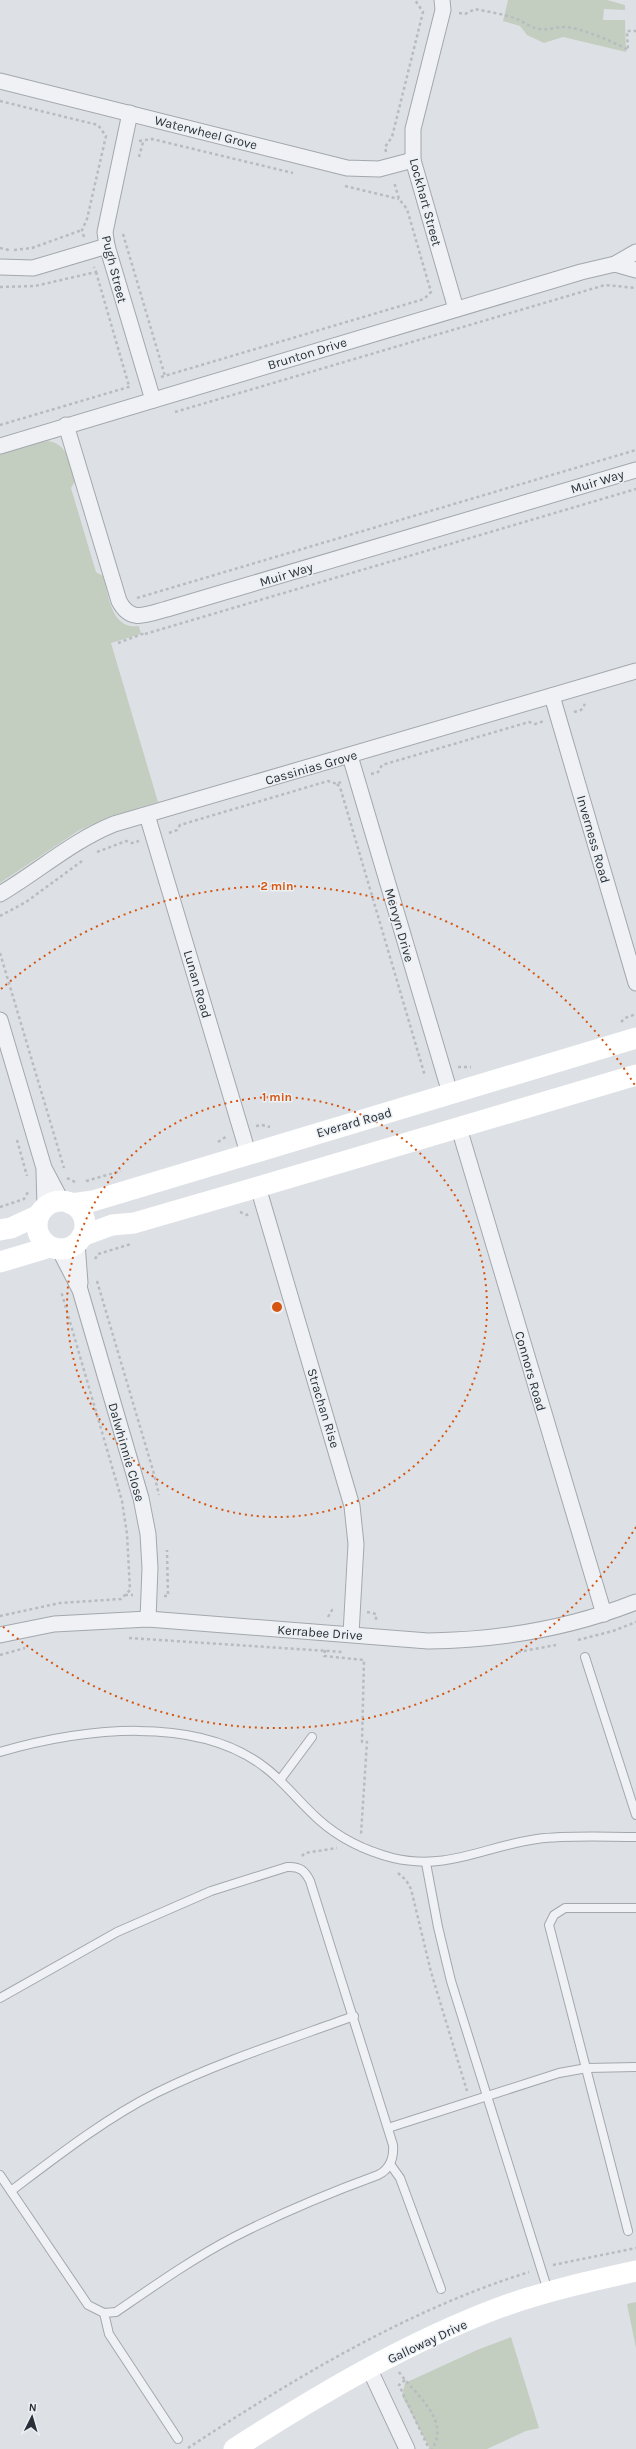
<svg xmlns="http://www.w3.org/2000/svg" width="636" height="2449" viewBox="0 0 636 2449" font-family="Karla,sans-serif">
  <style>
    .green { fill: #c4cec0 }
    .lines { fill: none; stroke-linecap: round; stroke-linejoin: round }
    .lane-casing { stroke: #a3a8ae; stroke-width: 10 }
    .street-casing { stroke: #a3a8ae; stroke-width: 17 }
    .path { stroke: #b8bbc0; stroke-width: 2.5; stroke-dasharray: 3 3; stroke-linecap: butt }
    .lane { stroke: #eff1f4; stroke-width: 8 }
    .street { stroke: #eff1f4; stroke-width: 15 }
    .secondary { stroke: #fff; stroke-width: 21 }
    .ring { fill: none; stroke: #d55511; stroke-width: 2; stroke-dasharray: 2 4 }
    .labels { text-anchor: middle; stroke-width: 3; stroke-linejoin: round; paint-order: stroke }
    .street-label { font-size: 13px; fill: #29303a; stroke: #ecf0f3 }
    .centre { fill: #d55511; stroke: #ecf0f3; stroke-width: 2 }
    .ring-label { font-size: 12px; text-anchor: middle; font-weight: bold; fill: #d55511; stroke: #ecf0f3; stroke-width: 3; stroke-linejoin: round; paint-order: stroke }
  </style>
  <rect width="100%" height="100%" fill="#dde1e5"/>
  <!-- green -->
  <g class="green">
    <path d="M508,0H607L625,5V10L604,9L603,20H625L626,52L563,37L544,43L527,35L520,26L503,21Z"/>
    <path d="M49,441C69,445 70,465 75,481L71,488L96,572L103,576C109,596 111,630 139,626L141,634L111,643L158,802L108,817L78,831L0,883V454L38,442Z"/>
    <path d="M636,2302V2348L627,2304Z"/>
    <path d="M511,2337L539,2428L526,2431L487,2449H430L402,2396L405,2383L477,2350Z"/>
  </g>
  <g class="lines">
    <!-- lane casing -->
    <g class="lane-casing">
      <g id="lane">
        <path d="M585,1657L636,1815"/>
        <path d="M0,1752C80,1729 198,1713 267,1769C286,1784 300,1803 318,1819C339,1838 366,1851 393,1858C448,1871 485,1846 537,1839C569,1835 603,1837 636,1837"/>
        <path d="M280,1780L312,1737"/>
        <path d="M426,1863L438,1927L451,1981L548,2291"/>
        <path d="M0,1998L117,1932L211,1891L287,1867C300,1866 305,1871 310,1881L393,2145C394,2158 390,2169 378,2175C329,2193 281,2213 234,2237C192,2259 154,2286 116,2312L104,2313"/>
        <path d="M388,2128L559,2073L587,2068L636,2067"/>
        <path d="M390,2164L400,2178L441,2289"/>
        <path d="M0,2175L88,2305L104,2313L109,2334L178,2439"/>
        <path d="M11,2191C56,2157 106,2118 156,2093C219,2062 288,2040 354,2016"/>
        <path d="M628,2231L549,1925L554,1915L565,1908H636"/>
      </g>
    </g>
    <!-- street casing -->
    <g class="street-casing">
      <g id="street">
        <path d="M442,0L443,10L413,129V160L456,309"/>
        <path d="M0,81L347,168L379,169L413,160"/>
        <path d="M130,113L105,232L107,246L153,400"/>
        <path d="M615,264L636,270"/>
        <path d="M0,267L33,268L107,246"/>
        <path d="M66,425L119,601C131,624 147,614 167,609L636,470"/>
        <path d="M0,446L581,272L615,264L636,252"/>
        <path d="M552,696L636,983"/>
        <path d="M350,756L450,1093"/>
        <path d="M147,815L248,1153"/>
        <path d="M0,894C39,871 72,841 114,824L636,671"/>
        <path d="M0,1020L44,1168L62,1202"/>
        <path d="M459,1128L604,1614"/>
        <path d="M44,1171L45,1207"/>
        <path d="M258,1187L352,1506L356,1544L351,1634"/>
        <path d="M77,1243L80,1283"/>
        <path d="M59,1249L80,1290L141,1498L148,1534L150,1568L148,1619"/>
        <path d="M0,1635L54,1624L148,1619L428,1641C501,1640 568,1629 636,1602"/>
        <path d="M369,2368L407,2449"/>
      </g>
    </g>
    <!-- path -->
    <g class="path">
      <path d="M459,13L465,14L475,9C489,12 504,14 517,19C525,23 531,28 540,29C548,30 556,27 564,27C576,26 617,43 628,50L627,31H636"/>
      <path d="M0,101L98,125L106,136L87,219L82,230L84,237"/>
      <path d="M139,141L152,139L293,173"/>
      <path d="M386,152L385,147L392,137L423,12L415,0"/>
      <path d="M139,157L143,142"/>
      <path d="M345,186L399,199"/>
      <path d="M123,234L165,376"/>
      <path d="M0,248L9,250"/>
      <path d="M14,250L32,248L82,230"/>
      <path d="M96,272L129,386"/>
      <path d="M0,287L35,286L96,272L94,267"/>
      <path d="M161,377L424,299L431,292L407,209L399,199L394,182"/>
      <path d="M175,412L605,285L636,288"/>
      <path d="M0,425L132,386"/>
      <path d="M137,598L636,450"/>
      <path d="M145,634L636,489"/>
      <path d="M118,643L145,633"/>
      <path d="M574,712L581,710L585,704"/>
      <path d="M371,774L378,772L382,765L529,722L535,724L544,721"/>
      <path d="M337,784L340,787L425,1076"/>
      <path d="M169,833L177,830L180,825L328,781L337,784L341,782"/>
      <path d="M97,852L126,841L132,843L139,841"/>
      <path d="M0,916L26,902L82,861"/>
      <path d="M0,953L64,1168"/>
      <path d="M621,1022L625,1018L636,1014"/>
      <path d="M458,1067H471"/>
      <path d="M256,1126L262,1125L270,1127"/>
      <path d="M17,1140L27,1176"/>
      <path d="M218,1142L227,1136"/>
      <path d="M67,1178L77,1183"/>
      <path d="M86,1181L121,1171"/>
      <path d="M0,1207L24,1199L28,1192"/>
      <path d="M240,1212L247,1215L250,1213"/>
      <path d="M95,1259L98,1254L131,1244"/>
      <path d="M97,1281L154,1474L159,1495"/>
      <path d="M125,1595H133"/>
      <path d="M164,1596H168L167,1550"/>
      <path d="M367,1612L376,1614V1621"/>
      <path d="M0,1616L60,1603L121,1599L130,1590L127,1534L122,1501L61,1291"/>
      <path d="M328,1617L332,1610H336"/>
      <path d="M129,1638L343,1652"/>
      <path d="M578,1640L613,1631L636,1622"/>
      <path d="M325,1650L324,1656L364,1660L362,1742H367L361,1834"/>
      <path d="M518,1652L556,1645"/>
      <path d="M0,1655L25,1648"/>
      <path d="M302,1856L305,1853L337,1848"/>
      <path d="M398,1873L406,1880L411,1889L431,1972L467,2091"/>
      <path d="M553,2265L636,2248"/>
      <path d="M399,2372C414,2394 451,2419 432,2449"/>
      <path d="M405,2380L399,2385L429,2449"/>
      <path d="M188,2448C295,2378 407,2310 529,2272"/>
    </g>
    <!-- lane -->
    <use href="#lane" class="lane"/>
    <!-- street -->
    <use href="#street" class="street"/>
    <!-- secondary -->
    <g class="secondary">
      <circle cx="61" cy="1225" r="24"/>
      <path d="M71,1204L93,1201L636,1038"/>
      <path d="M0,1230L11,1228L39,1215"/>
      <path d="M82,1236L112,1225L134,1223L258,1187L636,1075"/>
      <path d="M0,1262L50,1247"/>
      <path d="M234,2449C318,2395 407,2342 501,2307C545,2291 591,2281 636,2271"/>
    </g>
  </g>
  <!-- distance rings -->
  <g class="ring">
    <circle cx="277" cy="1307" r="210"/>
    <path d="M636 1527A421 421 0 0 1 1 1625M1 989A421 421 0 0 1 636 1087"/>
  </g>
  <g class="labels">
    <!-- street labels -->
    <g class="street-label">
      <text transform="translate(206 132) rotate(14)" y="5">Waterwheel Grove</text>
      <text transform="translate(426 202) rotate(75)" y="5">Lockhart Street</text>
      <text transform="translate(115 269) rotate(76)" y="5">Pugh Street</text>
      <text transform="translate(307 353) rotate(-17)" y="5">Brunton Drive</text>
      <text transform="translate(597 481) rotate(-17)" y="5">Muir Way</text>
      <text transform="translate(286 574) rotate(-17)" y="5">Muir Way</text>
      <text transform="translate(311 767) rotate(-16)" y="5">Cassinias Grove</text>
      <text transform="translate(594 839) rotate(74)" y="5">Inverness Road</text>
      <text transform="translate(400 925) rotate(74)" y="5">Mervyn Drive</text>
      <text transform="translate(198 984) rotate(74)" y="5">Lunan Road</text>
      <text transform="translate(354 1122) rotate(-16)" y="5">Everard Road</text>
      <text transform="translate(531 1371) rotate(74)" y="5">Connors Road</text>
      <text transform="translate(324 1408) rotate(73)" y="5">Strachan Rise</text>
      <text transform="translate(127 1452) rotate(74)" y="5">Dalwhinnie Close</text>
      <text transform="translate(320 1632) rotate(4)" y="5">Kerrabee Drive</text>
      <text transform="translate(427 2341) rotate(-25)" y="5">Galloway Drive</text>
    </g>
  </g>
  <circle cx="277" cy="1307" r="6" class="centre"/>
  <g class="ring-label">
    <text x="277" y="890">2 min</text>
    <text x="277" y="1101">1 min</text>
  </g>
  <!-- north arrow -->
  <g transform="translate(32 2417) rotate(5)" stroke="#ecf0f3" stroke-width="3" paint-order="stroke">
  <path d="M0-3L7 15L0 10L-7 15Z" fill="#29303a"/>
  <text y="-6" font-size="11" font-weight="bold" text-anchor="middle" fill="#29303a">N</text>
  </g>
</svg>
